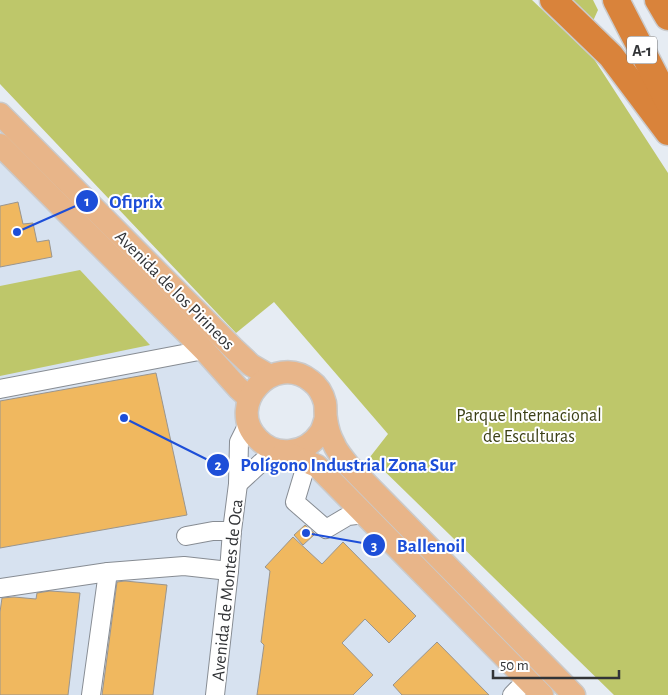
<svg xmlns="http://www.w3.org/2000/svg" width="668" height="695" viewBox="0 0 668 695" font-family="'Alegreya Sans',sans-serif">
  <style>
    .built { fill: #d7e2f0 }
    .green { fill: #bec76a }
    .building { fill: #f0b85f; stroke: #9a958e }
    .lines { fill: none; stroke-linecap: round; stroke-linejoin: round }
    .minor-casing { stroke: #878c93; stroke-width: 20 }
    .major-casing { stroke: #cacacb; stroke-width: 25 }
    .highway-casing { stroke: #cacacb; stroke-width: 29 }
    .minor { stroke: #fff; stroke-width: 18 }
    .major { stroke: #e8b589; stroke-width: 22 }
    .highway { stroke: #d9833b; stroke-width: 26 }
    .labels { text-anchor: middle; stroke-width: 4; stroke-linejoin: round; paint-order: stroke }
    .shield { fill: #fff; stroke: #707173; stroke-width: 1 }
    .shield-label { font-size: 16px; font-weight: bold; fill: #323437 }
    .street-label { font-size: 18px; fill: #323437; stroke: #fff }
    .park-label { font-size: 18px; fill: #3c4016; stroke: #fff }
    .leader { fill: none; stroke: #1d4ed8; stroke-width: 2 }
    .callout-dot { fill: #1d4ed8; stroke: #fff; stroke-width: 2 }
    .mark-label { font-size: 15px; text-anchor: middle; font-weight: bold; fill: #fff }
    .callout-label { font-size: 19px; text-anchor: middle; font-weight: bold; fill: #1d4ed8; stroke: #fff; stroke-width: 4; stroke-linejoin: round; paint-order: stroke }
  </style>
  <rect width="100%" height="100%" fill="#e6ecf3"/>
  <!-- built -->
  <path class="built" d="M0,145L238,388L248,424L317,466L542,695H0Z"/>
  <!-- green -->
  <g class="green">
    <path d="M0,0H532L594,59L668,173V695H614L370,457L388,434L274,302L236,333L0,84Z"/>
    <path d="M570,0H593L598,10L593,21Z"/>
    <path d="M80,270L150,345L0,376V286Z"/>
  </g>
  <!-- building -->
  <g class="building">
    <path d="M18,202L23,224L33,223L37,242L49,240L52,257L0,267V206Z"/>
    <path d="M156,373L187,515L0,548V401Z"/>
    <path d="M305,525L315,534L303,545L294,535Z"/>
    <path d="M293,537L322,564L343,542L416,616L389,643L365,619L342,643L373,675L353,695H257L264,645L261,642L270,571L265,567Z"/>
    <path d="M125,581L167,585L153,695H102L117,582Z"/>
    <path d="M50,591L80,593L68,695H0V612L2,598L14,597L36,599L37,593Z"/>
    <path d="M437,642L489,695H402L393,685Z"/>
  </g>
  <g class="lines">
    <!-- minor casing -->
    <g class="minor-casing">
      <g id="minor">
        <path d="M0,389L204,350"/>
        <path d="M307,462L295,502L326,529L348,516L364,514"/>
        <path d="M238,484L265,459L280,451"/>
        <path d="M186,536L213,531H232"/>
        <path d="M0,588L108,572L184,566L229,571"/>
        <path d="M91,695L108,572"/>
        <path d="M215,695L229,571L232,531L238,484L239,442L248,424"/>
        <path d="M512,695L527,680"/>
      </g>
    </g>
    <!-- major casing -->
    <g class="major-casing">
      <g id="major">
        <path d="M0,114L233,348L251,365L270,376"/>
        <path d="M0,145L204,350L238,388L249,398"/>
        <path d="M326,418C324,423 323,429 320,433C306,454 276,458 258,439C224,405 274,351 311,381C318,386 323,395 325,403C326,408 325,414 326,419C327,426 330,437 334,444C337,452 344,459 349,466L574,695"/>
        <path d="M284,452L317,466L542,695"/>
      </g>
    </g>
    <!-- highway casing -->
    <g class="highway-casing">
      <g id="highway">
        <path d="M553,0L611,56L668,132"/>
        <path d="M616,0L668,101"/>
        <path d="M658,0L668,17"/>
      </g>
    </g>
    <!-- minor -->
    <use href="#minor" class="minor"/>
    <!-- major -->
    <use href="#major" class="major"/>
    <!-- highway -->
    <use href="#highway" class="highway"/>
  </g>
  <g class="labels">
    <!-- shield labels -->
    <rect class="shield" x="627" y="36.5" width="30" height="27" rx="4"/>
    <g class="shield-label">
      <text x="642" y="56">A-1</text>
    </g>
    <!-- street labels -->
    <g class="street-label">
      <text transform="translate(175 290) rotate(45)" y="6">Avenida de los Pirineos</text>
      <text transform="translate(227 590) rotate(-84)" y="6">Avenida de Montes de Oca</text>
    </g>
    <!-- park labels -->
    <g class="park-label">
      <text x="529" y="421">Parque Internacional<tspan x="529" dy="21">de Esculturas</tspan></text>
    </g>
  </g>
  <!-- callouts -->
  <path class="leader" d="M17 232L87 201M124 418L218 465M306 533L374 545"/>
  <g class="callout-dot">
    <circle cx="17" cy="232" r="5"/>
    <circle cx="124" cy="418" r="5"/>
    <circle cx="306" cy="533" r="5"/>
    <circle cx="87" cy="201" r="12"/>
    <circle cx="218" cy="465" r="12"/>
    <circle cx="374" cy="545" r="12"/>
  </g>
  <g class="mark-label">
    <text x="87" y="206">1</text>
    <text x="218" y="470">2</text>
    <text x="374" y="551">3</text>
  </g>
  <g class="callout-label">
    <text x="136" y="208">Ofiprix</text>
    <text x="348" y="471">Polígono Industrial Zona Sur</text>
    <text x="431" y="552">Ballenoil</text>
  </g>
  <!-- scale -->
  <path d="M493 670v8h126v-8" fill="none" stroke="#323437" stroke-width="2.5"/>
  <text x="500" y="670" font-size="15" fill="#323437" stroke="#ffffff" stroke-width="4" paint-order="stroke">50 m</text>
</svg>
